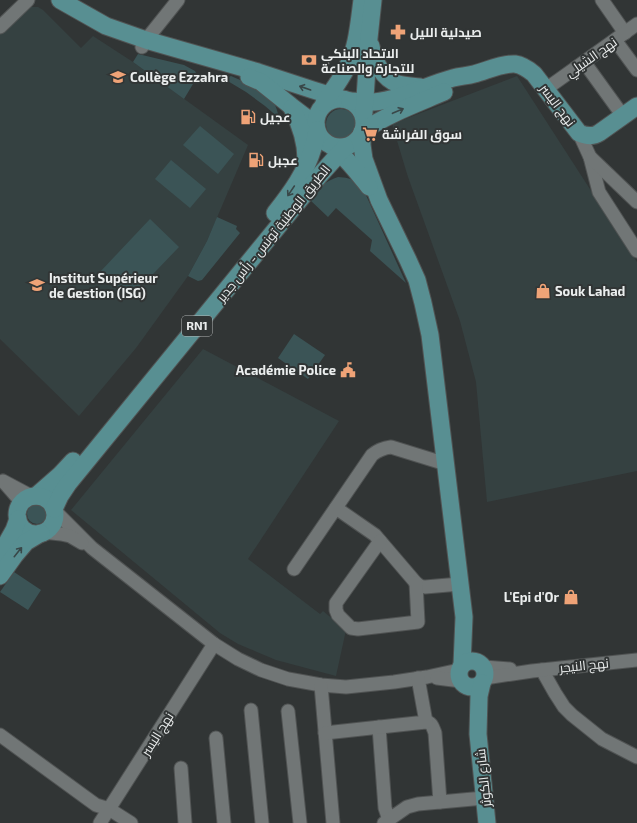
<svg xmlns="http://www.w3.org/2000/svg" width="637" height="823" viewBox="0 0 637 823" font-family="'Exo 2',Cairo,sans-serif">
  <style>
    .built { fill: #354141 }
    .green { fill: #3b5456 }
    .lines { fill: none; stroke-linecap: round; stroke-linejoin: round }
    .minor-casing { stroke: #505353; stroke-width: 15 }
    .major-casing { stroke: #505353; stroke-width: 19 }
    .minor { stroke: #717676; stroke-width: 13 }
    .major { stroke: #588f92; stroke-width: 17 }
    .oneway { stroke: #394748 }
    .labels { text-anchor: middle; stroke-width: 4; stroke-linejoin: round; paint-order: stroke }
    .shield { fill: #313535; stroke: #b3b6b6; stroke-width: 1 }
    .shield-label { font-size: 12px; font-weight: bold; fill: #ebeeee }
    .poi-label { font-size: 13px; font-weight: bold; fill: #ebeeee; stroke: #313535; text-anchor: start }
    .street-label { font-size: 13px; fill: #ebeeee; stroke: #313535 }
  </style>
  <rect width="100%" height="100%" fill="#313535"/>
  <!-- built -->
  <g class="built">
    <path d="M31,7H38L43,10L81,48L93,36L133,62L248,145L207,241L188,276L136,348L79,416L0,339V34L26,9Z"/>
    <path d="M517,76L637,262V471L487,502L476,382L460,321L408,177L392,124Z"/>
    <path d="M203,349L339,421L248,559L320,614L323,611L346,630L336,676L276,660L238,644L220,633L71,510Z"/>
  </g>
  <!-- green -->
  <g class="green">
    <path d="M138,54L184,65L195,71L197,75L196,79L184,99L133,62Z"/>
    <path d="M231,76C247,83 266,89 275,105C277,109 278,114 279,118L265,106L246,92L226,80V78Z"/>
    <circle cx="341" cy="124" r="15"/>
    <path d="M200,126L234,154L218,174L183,145Z"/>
    <path d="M171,160L206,189L190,208L155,179Z"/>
    <path d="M338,177C354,178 356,181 365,193L406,283L370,251L372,240L336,208L328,217L309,199C318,189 325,181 338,177Z"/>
    <path d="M217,217L237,226L236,229L240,233L202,280L198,281L188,276L207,241Z"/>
    <path d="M150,219L179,247L129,299L100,272Z"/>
    <path d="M294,334L325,355L308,379L278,358Z"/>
    <circle cx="37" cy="514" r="10"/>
    <path d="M14,572L41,590L28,610L0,592Z"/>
  </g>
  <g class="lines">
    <!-- minor casing -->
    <g class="minor-casing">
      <g id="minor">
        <path d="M602,0L625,33"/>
        <path d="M0,27L28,0"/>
        <path d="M615,40L637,70"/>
        <path d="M142,47L146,40L178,0"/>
        <path d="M584,62L623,116"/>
        <path d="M546,89L637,24"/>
        <path d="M579,133L590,157L599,192L637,251"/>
        <path d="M590,157L637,202"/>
        <path d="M21,504L17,497L3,481L33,497"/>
        <path d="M336,508L375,535L416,583L420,586L425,587L460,584"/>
        <path d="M55,511L92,548L214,644L238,659L261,670L288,679L321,685L346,687L394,682L427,677L459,670"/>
        <path d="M43,532L61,534L70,536L82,543"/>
        <path d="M380,541L336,603V610L338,615L351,628L358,629L418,622L416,583"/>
        <path d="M294,569L372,455C378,450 383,448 391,447L446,464"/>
        <path d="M484,667L510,669"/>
        <path d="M542,670L555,693L564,707L572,715L602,739L637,757"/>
        <path d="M437,678L461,681"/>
        <path d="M485,678L532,671L637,660"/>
        <path d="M321,685L333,823"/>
        <path d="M251,710L262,823"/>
        <path d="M288,711L300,823"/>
        <path d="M426,722C432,722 433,728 435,733L440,802"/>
        <path d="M379,727L385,808L389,820"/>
        <path d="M325,733L426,722L418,678"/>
        <path d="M0,735L96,805L109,809L131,823"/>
        <path d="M216,738L224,823"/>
        <path d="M181,768L185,823"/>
        <path d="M100,823L214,644"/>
        <path d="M384,823L407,807L418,804L484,798"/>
      </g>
    </g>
    <!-- major casing -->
    <g class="major-casing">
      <g id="major">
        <path d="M60,0L106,26L146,40L258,72L313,90L342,99"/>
        <path d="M371,46C373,60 383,79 398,84C405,86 413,86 420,87"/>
        <path d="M249,77L261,82L291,106L316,125"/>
        <circle cx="340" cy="123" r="24"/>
        <path d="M350,101C358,101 366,102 374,102C402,99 427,85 453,78C460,76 467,76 474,74C486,71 502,63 515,64C522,65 528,69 534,74L579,133C586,136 593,137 599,133L637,106"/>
        <path d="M324,103C331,92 340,81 346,69C357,50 359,22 362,0"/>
        <path d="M292,108C300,124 306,141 306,159"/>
        <path d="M364,113L369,38L373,0"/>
        <path d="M364,130C389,114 416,104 444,92"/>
        <path d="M362,132V145L364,159L379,200L408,260L417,280L423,303L430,335L464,617L462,665"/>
        <path d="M332,146C347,158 358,173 369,187"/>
        <path d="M275,213C291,193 306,172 313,148C315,142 316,136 317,130"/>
        <path d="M36,496L60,475L73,461"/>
        <circle cx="36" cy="515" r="19"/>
        <path d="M54,509L60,496L68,484L320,175L345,147"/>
        <path d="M0,555L14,530L18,519"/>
        <path d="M0,576L15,555L26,542L41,533"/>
        <circle cx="472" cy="674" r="13"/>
        <path d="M482,683L479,696L478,734L487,823"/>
      </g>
    </g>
    <!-- minor -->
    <use href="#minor" class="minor"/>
    <!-- major -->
    <use href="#major" class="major"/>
  </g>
  <!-- one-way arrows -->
  <defs><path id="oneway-shaft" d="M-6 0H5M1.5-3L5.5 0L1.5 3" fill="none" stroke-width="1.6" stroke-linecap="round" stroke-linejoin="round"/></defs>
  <g class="oneway">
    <use href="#oneway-shaft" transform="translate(305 88) rotate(-161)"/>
    <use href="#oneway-shaft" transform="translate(398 111) rotate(-23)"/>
    <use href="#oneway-shaft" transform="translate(291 191) rotate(124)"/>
    <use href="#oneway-shaft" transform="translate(18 552) rotate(-51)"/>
  </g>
  <!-- icons -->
  <defs>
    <g id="pharmacy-bare" transform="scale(1.2)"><path d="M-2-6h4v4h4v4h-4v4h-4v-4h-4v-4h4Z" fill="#efa377" stroke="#313535" stroke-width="2.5" paint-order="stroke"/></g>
    <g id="bank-bare" transform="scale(1.2)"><path d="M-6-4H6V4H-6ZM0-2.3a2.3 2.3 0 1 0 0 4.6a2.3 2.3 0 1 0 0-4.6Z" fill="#efa377" stroke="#313535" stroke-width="2.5" paint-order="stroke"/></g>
    <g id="university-bare" transform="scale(1.2)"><path d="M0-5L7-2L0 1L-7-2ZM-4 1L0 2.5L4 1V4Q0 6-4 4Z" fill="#efa377" stroke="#313535" stroke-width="2.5" paint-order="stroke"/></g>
    <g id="fuel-bare" transform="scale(1.2)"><path d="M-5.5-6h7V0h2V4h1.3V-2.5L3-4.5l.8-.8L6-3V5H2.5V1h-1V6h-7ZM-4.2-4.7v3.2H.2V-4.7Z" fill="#efa377" stroke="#313535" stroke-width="2.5" paint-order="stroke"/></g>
    <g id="supermarket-bare" transform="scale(1.2)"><path d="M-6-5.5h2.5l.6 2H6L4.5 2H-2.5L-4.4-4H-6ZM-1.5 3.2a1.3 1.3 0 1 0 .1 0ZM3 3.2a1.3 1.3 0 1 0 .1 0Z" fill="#efa377" stroke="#313535" stroke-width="2.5" paint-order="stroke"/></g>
    <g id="shop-bare" transform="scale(1.2)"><path d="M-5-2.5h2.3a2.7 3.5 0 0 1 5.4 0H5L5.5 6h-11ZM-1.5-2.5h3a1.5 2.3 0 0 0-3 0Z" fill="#efa377" stroke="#313535" stroke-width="2.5" paint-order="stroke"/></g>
    <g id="civic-bare" transform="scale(1.2)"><path d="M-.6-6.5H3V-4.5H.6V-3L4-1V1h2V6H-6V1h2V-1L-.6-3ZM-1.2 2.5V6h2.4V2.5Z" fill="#efa377" stroke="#313535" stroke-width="2.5" paint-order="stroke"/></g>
  </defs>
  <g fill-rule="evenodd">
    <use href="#pharmacy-bare" x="398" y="32"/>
    <use href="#bank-bare" x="309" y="60"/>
    <use href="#university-bare" x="118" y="77"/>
    <use href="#fuel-bare" x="248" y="117"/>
    <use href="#supermarket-bare" x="370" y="134"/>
    <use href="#fuel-bare" x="256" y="160"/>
    <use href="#university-bare" x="37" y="285"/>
    <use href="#shop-bare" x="543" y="291"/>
    <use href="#civic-bare" x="348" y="370"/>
    <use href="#shop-bare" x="571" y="597"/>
  </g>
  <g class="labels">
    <!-- shield labels -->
    <rect class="shield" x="182" y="316" width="30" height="20" rx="3"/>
    <g class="shield-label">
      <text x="197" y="330">RN1</text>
    </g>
    <!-- poi labels -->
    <g class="poi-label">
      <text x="410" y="37">صيدلية الليل</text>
      <text x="321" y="58">الاتحاد البنكي<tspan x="321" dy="15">للتجارة والصناعة</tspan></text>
      <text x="130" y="82">Collège Ezzahra</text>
      <text x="260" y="122">عجيل</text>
      <text x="382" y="139">سوق الفراشة</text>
      <text x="268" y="165">عجبل</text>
      <text x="49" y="283">Institut Supérieur<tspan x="49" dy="15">de Gestion (ISG)</tspan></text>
      <text x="555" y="296">Souk Lahad</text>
      <text x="336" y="375" text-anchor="end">Académie Police</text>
      <text x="559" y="602" text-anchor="end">L'Epi d'Or</text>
    </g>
    <!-- street labels -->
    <g class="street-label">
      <text transform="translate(591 57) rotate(-35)" y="5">نهج الشيلي</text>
      <text transform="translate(558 105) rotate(53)" y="5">نهج اليسر</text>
      <text transform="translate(273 233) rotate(-51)" y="5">الطريق الوطنية تونس - رأس جدير</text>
      <text transform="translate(584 665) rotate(-6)" y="5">نهج النيجر</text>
      <text transform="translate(157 734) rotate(-58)" y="5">نهج اليسر</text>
      <text transform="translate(483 778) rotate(-96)" y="5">شارع الكوثر</text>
    </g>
  </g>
</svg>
